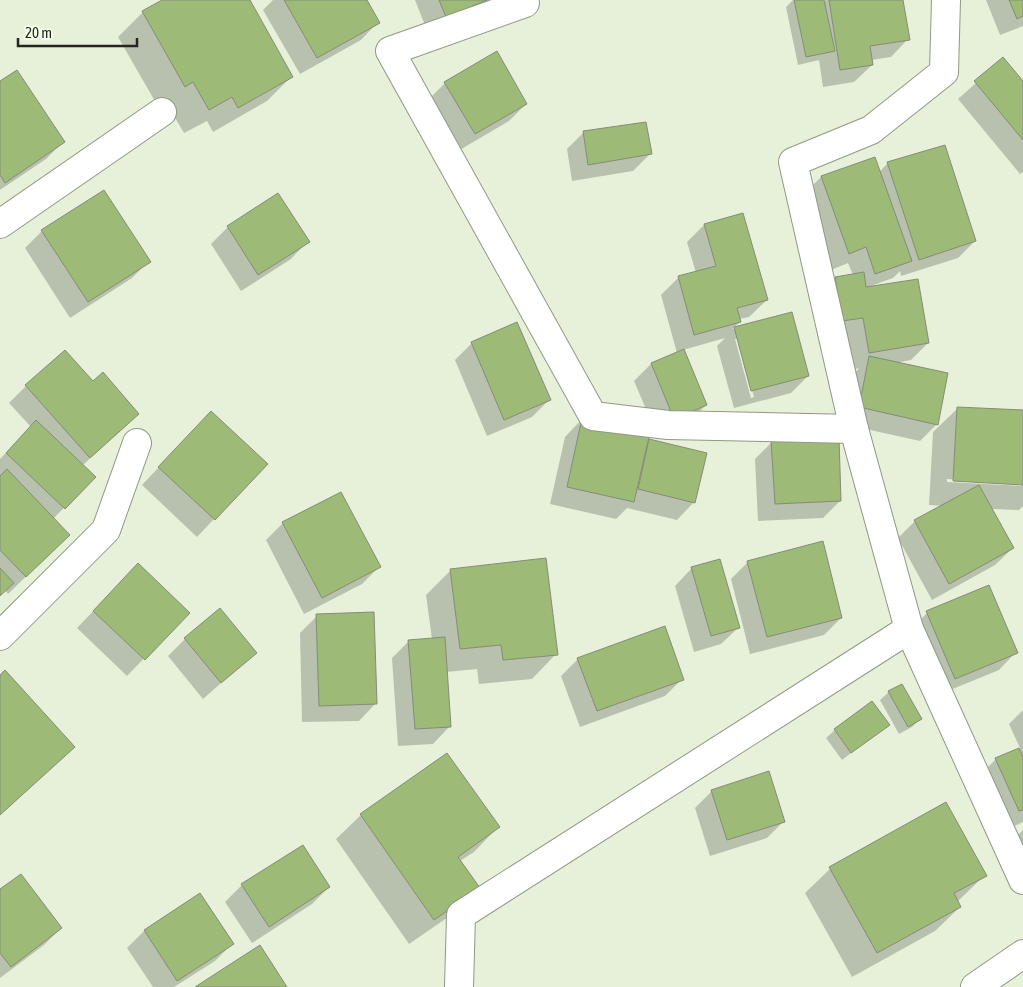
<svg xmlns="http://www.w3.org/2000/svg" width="1023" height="987" viewBox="0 0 1023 987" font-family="'Asap Condensed',sans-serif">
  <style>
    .shadow { fill: #0003; fill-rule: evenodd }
    .building { fill: #9dba76; stroke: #848d78 }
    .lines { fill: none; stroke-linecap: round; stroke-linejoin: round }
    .street-casing { stroke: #909984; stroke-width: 30 }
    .street { stroke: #fff; stroke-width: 28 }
  </style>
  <rect width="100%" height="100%" fill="#e7f1da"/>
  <!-- shadow -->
  <g class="shadow">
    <path d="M165,0H248L292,76L267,101L213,132L207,121L184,133L168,106L160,110L118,37L143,12Z"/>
    <path d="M273,0H366L378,22L361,40L300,74L263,10Z"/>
    <path d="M415,0H493L428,33Z"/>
    <path d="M793,0H823V2L825,0H902L908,39L891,57L871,60L872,65L854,82L823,87L819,60L798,65L786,7Z"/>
    <path d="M986,0H1023V26L1000,35Z"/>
    <path d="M1003,59L1023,83V172L1020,174L958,99Z"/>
    <path d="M0,83L63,142L46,159L0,190Z"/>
    <path d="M445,83L526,104L509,121L458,151L428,100Z"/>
    <path d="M584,132L650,154L633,171L572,181L567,149Z"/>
    <path d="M874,158L879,172L888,163L975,241L958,258L901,276L900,271L893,278L868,287L928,343L911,360L895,363L937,424L920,441L843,424L853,375L859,368L852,370L818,295L835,278L853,275L848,263L831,270L804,194L821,177Z"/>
    <path d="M742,214L767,300L749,317L739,319L740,322L732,329L791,314L808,376L791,393L734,408L717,346L725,338L683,350L706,405L689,422L657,435L634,381L651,364L677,353L661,295L678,278L696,273L687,242L704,225ZM735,339H738L754,397L751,398Z"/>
    <path d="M228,227L308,241L291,259L241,291L211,244Z"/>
    <path d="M42,231L149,261L132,278L70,318L25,248Z"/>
    <path d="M472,343L549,400L532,417L487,436L455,360Z"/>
    <path d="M92,383L137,414L82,466L94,477L53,519L51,552L8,594L5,590L0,595V459L31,427L9,403L26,386Z"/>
    <path d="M958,408L1023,411V506L1019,510L991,509L1013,548L995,565L932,600L898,538L915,521L944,506L929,505L933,432ZM947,479L1022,484V486L947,482Z"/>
    <path d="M582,419L647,440L705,454L694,502L677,520L627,508L616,519L550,504L565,437Z"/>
    <path d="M194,430L266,464L197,537L142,485Z"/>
    <path d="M772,442L840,501L823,518L758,521L755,459Z"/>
    <path d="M283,523L379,567L362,584L304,614L266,540Z"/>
    <path d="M748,562L841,618L824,635L750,654L731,579Z"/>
    <path d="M692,568L739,627L721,644L694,652L675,586Z"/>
    <path d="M451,570L556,654L532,679L479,684L477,669L446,672L450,726L433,744L398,746L392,658L409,641L432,639L426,595Z"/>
    <path d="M121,582L188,613L127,676L77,628Z"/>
    <path d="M927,613L1016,652L999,670L938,695L910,630Z"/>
    <path d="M317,616L376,703L359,721L302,722L300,633Z"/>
    <path d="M185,639L255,653L203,699L168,656Z"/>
    <path d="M578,659L682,679L665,696L580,727L561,676Z"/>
    <path d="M0,677L73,747L0,815Z"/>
    <path d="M889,692L920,719L912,727L899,734L880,700Z"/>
    <path d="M1023,710V822L995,835L971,784L996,759L1020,748L1009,724Z"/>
    <path d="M888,725L842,760L826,738L835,730Z"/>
    <path d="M447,754L498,827L474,852L460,861L454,913L409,944L336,839L361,815Z"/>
    <path d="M712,791L784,821L767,838L710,856L695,808Z"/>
    <path d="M1023,830V853L1015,838Z"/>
    <path d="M830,869L985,875L957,902L960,907L935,931L852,977L805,893Z"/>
    <path d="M242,885L329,887L312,904L252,943L225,902Z"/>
    <path d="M0,891L61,928L44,945L0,978Z"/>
    <path d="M200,895L232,944L215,961L174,987H153L127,948L144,931Z"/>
  </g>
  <!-- building -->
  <g class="building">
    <path d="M162,0H250L293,77L238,108L232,97L209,110L193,82L185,87L142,11Z"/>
    <path d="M284,0H367L380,23L317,58Z"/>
    <path d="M439,0H487L446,17Z"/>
    <path d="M794,0H824L835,51L806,57Z"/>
    <path d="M829,0H903L910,40L870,46L873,65L840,70Z"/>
    <path d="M1009,0H1023V16L1017,19Z"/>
    <path d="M497,51L527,104L475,134L444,82Z"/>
    <path d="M1003,57L1023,81V140L974,81Z"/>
    <path d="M17,70L65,142L5,183L0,175V81Z"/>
    <path d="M646,122L652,154L588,165L583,131Z"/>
    <path d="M945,145L976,241L919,260L887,162Z"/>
    <path d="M875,157L912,261L875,274L866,247L849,254L821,176Z"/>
    <path d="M104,190L151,262L88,302L41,230Z"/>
    <path d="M278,193L310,242L258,275L227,226Z"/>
    <path d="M743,213L768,300L737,308L741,322L694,335L678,276L716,266L704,224Z"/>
    <path d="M864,272L866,287L918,279L929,343L869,353L863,318L842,321L835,277Z"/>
    <path d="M792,312L809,376L751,391L734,327Z"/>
    <path d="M517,322L551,400L504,420L471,342Z"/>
    <path d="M684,349L707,405L674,419L651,363Z"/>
    <path d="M65,350L93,381L103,372L139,414L90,458L25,385Z"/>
    <path d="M869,356L948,373L938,425L859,407Z"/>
    <path d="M957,407L1023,410V485L953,481Z"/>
    <path d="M211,411L268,464L215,520L158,467Z"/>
    <path d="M582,418L650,433L634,502L567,487Z"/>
    <path d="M36,420L96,477L65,509L6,453Z"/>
    <path d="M839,438L841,501L775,504L771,441Z"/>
    <path d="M649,439L707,453L695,503L638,489Z"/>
    <path d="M7,469L70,535L26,577L0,550V476Z"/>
    <path d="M979,485L1014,548L949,584L914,520Z"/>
    <path d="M341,492L381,567L322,598L282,522Z"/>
    <path d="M823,541L842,618L767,637L747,561Z"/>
    <path d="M546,558L558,655L503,660L501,645L460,649L450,569Z"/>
    <path d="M720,559L740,628L711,636L691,567Z"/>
    <path d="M138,563L190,613L145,660L93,611Z"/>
    <path d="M0,568L14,583L0,596Z"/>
    <path d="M989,585L1018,653L955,679L926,611Z"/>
    <path d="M220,608L257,653L221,683L184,638Z"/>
    <path d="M374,612L377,704L319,706L316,614Z"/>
    <path d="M665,626L684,680L597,711L577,658Z"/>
    <path d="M445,637L451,727L415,729L408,640Z"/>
    <path d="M5,670L75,747L0,815V675Z"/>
    <path d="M902,684L922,719L908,727L888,691Z"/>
    <path d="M872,701L890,725L851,753L834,729Z"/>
    <path d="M1019,748L1023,757V810L1019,811L995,758Z"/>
    <path d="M447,753L500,827L458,857L480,888L434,920L360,814Z"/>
    <path d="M769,771L785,822L727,840L711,790Z"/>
    <path d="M946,802L987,876L954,893L961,907L877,953L829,867Z"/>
    <path d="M303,845L330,887L269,927L241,884Z"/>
    <path d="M21,874L62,928L11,967L0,953V889Z"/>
    <path d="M200,893L234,944L177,981L144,930Z"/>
    <path d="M260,945L287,987H195Z"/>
  </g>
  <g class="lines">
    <!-- street casing -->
    <g class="street-casing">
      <g id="street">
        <path d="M524,0L525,3L390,51L593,416L668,425L854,429"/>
        <path d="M0,224L162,112"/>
        <path d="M909,629L1023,880"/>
        <path d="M0,636L106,530L137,443"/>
        <path d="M459,987L461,915L909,629L854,429L793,162L871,130L944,72L946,0"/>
        <path d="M975,987L1023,954"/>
      </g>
    </g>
    <!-- street -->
    <use href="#street" class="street"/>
  </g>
  <!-- scale -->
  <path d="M18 38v8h119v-8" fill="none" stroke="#24271f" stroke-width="2.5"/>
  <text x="25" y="38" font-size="15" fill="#24271f" stroke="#f4ffe7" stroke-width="4" paint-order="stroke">20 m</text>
</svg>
